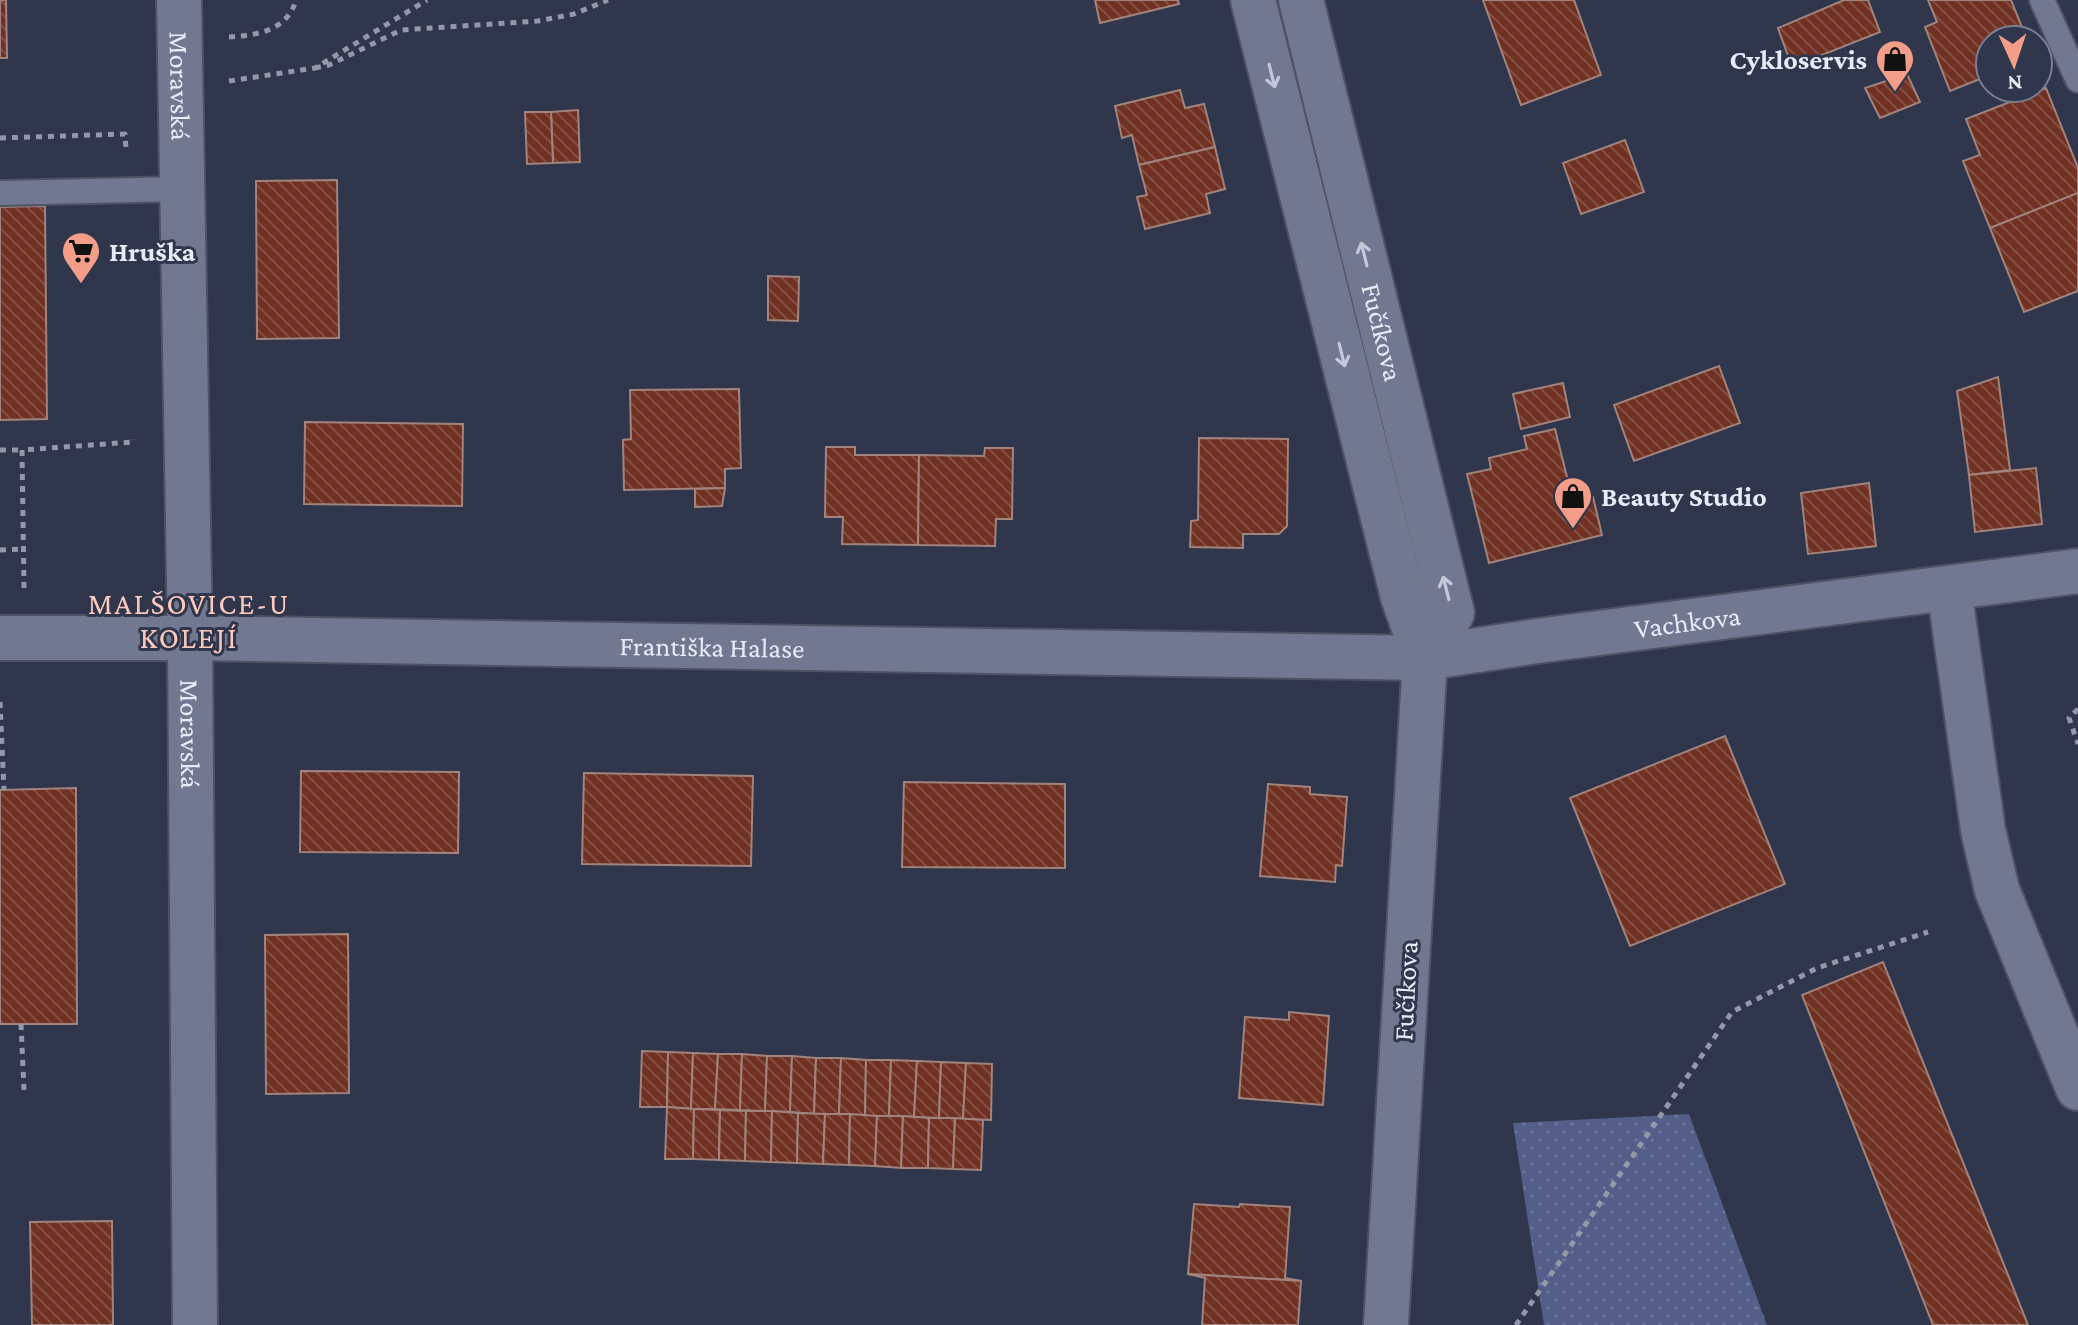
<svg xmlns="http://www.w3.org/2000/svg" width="2078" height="1325" viewBox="0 0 2078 1325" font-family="'Crimson Pro',serif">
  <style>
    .green { fill: url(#green-dots) }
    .building { fill: url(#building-back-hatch); stroke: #a1847d; stroke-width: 2 }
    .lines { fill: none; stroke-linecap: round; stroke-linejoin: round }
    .lane-casing { stroke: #4e5364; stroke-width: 28 }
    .street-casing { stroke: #4e5364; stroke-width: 48 }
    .path { stroke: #9399a9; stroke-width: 5; stroke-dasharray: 6 6; stroke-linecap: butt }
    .lane { stroke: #717890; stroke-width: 24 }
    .street { stroke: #717890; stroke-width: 44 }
    .oneway { stroke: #c4c9da }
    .labels { text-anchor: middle; stroke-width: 6; stroke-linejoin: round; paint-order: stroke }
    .poi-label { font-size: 28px; font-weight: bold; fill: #e7ecf9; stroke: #30364b; text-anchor: start }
    .street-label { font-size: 28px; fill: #e7ecf9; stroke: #30364b }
    .neighbourhood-label { font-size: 30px; letter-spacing: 2px; fill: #fdcabf; stroke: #30364b }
  </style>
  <defs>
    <pattern id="green-dots" width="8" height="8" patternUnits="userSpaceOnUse" patternTransform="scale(2)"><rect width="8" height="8" fill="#535e89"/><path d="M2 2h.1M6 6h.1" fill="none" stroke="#6c759a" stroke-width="1.8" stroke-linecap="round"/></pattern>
    <pattern id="building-back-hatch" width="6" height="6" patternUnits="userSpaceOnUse" patternTransform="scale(2)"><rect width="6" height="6" fill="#703123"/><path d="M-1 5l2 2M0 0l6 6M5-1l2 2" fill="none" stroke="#844f44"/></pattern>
  </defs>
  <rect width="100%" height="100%" fill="#30364b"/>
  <!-- green -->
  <path class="green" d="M1689,1114L1767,1325H1544L1513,1123Z"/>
  <!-- building -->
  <g class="building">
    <path d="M0,0H6L7,58H0Z"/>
    <path d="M1095,0H1178L1179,4L1100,23Z"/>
    <path d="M1483,0H1574L1601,75L1521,105Z"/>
    <path d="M1844,0H1868L1880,32L1792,67L1778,28Z"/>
    <path d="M1928,0H2011L2027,40H1990V75L1950,91L1925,27L1937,22Z"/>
    <path d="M1907,74L1920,102L1880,118L1865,88Z"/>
    <path d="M2046,88L2078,168V193L1990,228L1963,161L1980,155L1966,119Z"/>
    <path d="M1180,90L1185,108L1204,104L1215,147L1139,165L1132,135L1122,138L1115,106Z"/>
    <path d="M578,110L580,162L553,163L551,112Z"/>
    <path d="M525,112H551L553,163L527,164Z"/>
    <path d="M1625,140L1644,192L1581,214L1563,163Z"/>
    <path d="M1215,147L1225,189L1206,194L1210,213L1145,229L1137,197L1147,195L1139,165Z"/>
    <path d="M337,180L339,338L257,339L256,181Z"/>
    <path d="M2078,193V291L2024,312L1990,228Z"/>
    <path d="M45,206L47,419L0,420V207Z"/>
    <path d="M768,276L799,277L798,321L768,320Z"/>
    <path d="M1719,366L1740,423L1634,461L1614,405Z"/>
    <path d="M1998,377L2010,470L1969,475L1957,391Z"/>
    <path d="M1563,383L1570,417L1521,429L1513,394Z"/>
    <path d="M739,389L741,468L725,469V488L624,490L623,440L631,439L630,390Z"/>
    <path d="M305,422L463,424L462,506L304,504Z"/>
    <path d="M1555,429L1573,501L1593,497L1602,535L1489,563L1467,474L1491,469L1489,458L1527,449L1524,436Z"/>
    <path d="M1199,438L1288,439L1287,526L1279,534H1243V548L1190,547L1191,521L1198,520Z"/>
    <path d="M826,447H855V455H919L918,545L842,544L843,517H825Z"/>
    <path d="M985,448H1013L1012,519H996L995,546L918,545L919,455L984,456Z"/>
    <path d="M2036,468L2042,524L1975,532L1969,475Z"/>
    <path d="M1869,483L1876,546L1808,554L1801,493Z"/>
    <path d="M725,488L722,506L695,507V489Z"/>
    <path d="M1725,736L1785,884L1630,946L1570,798Z"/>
    <path d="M301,771L459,772L458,853L300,852Z"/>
    <path d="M584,773L753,776L751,866L582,864Z"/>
    <path d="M904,782L1065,784V868L902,867Z"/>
    <path d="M1268,784L1310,787V794L1347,797L1342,866L1336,865L1335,882L1260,876Z"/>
    <path d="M76,788L77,1024H0V790Z"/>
    <path d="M348,934L349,1093L266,1094L265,935Z"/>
    <path d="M1883,962L2028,1325H1933L1802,995Z"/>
    <path d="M1289,1012L1329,1016L1323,1105L1239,1098L1245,1017L1289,1020Z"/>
    <path d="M642,1051L668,1052L667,1107H640Z"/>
    <path d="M668,1052L693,1053L691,1109L667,1107Z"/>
    <path d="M693,1053L718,1054L715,1109H691Z"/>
    <path d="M718,1054H742L740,1110L715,1109Z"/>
    <path d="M742,1054L767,1056L765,1111L740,1110Z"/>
    <path d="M767,1056H792L790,1112L765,1111Z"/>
    <path d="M792,1056L816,1058L814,1114L790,1112Z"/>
    <path d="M816,1058H841L839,1114H814Z"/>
    <path d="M841,1058L866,1060L865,1116L839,1114Z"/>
    <path d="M866,1060H891L889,1116H865Z"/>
    <path d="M891,1060L917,1061L914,1117L889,1116Z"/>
    <path d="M917,1061L941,1062L939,1118L914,1117Z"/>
    <path d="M941,1062L966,1063L963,1119L939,1118Z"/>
    <path d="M966,1063L992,1064L991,1120L963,1119Z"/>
    <path d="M667,1107L694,1109L693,1159H665Z"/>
    <path d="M694,1109L720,1110L719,1160L693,1159Z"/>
    <path d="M720,1110L746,1111L745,1161L719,1160Z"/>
    <path d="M746,1111H772L771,1162L745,1161Z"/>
    <path d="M772,1111L798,1113L797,1163L771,1162Z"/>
    <path d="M798,1113L825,1114L823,1164L797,1163Z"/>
    <path d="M825,1114H850L849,1165L823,1164Z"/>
    <path d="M850,1114L877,1116L875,1166L849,1165Z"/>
    <path d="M877,1116H903L901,1168L875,1166Z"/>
    <path d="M903,1116L929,1118L928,1168H901Z"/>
    <path d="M929,1118H955L953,1169L928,1168Z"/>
    <path d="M955,1118L983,1120L981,1170L953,1169Z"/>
    <path d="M1194,1204L1239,1207L1240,1204L1290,1207L1285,1278L1301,1281L1188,1274Z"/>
    <path d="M112,1221L113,1325H32L30,1222Z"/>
    <path d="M1188,1274L1301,1281L1298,1325H1202L1205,1278Z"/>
  </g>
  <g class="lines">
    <!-- lane casing -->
    <g class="lane-casing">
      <g id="lane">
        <path d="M2042,0L2078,80"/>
        <path d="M0,193L182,189"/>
      </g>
    </g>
    <!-- street casing -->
    <g class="street-casing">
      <g id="street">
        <path id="s1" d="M179,0L190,638L195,1325"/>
        <path d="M1253,0L1403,597L1425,658L1386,1325"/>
        <path id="s2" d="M1301,0L1452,613L1425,658"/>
        <path d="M1949,588L1983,830L1997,890L2078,1088"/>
        <path id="s3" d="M0,638H190L1425,658L1537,641L2078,571"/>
      </g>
    </g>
    <!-- path -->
    <g class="path">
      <path d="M229,37C257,35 287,31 296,0"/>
      <path d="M315,68L329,65L401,30L538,21L574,14L608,0"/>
      <path d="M229,81L315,68L427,0"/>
      <path d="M0,138L125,134L126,149"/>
      <path d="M0,450H22"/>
      <path d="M0,550L24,549"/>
      <path d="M24,588L22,450L133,442V439"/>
      <path d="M0,702L4,790"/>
      <path d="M2078,709L2069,718L2078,744"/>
      <path d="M21,1024L24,1090"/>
      <path d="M1516,1325L1732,1012L1817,968L1928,932"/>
    </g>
    <!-- lane -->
    <use href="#lane" class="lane"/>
    <!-- street -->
    <use href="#street" class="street"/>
  </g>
  <!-- one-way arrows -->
  <defs><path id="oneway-shaft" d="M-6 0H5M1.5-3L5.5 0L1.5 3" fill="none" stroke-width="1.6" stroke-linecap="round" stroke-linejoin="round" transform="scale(2)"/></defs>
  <g class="oneway">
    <use href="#oneway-shaft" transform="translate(1272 76) rotate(76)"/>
    <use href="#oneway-shaft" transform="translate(1364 254) rotate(-104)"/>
    <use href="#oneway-shaft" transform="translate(1342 355) rotate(76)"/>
    <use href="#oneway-shaft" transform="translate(1446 588) rotate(-104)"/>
  </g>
  <!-- icons -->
  <defs>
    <g id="shop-pin" transform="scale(2)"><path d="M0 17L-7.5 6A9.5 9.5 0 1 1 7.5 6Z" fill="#f49e8a" stroke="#30364b"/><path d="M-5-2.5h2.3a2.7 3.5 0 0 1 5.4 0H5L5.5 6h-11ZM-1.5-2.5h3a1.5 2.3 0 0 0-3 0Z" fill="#111"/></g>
    <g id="supermarket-pin" transform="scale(2)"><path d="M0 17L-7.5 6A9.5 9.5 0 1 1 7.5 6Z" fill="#f49e8a" stroke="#30364b"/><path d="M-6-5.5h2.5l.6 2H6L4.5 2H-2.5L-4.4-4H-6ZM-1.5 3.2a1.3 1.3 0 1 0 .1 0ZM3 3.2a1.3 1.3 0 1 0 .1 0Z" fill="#111"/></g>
  </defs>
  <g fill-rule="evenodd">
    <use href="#shop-pin" x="1895" y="59"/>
    <use href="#supermarket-pin" x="81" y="251"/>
    <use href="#shop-pin" x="1573" y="496"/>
  </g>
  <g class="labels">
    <!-- poi labels -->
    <g class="poi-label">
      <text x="1867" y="69" text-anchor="end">Cykloservis</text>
      <text x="109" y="261">Hruška</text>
      <text x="1601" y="506">Beauty Studio</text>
    </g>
    <!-- street labels -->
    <g class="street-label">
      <text dy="10" stroke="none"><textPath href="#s1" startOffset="86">Moravská</textPath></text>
      <text dy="10" stroke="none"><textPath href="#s2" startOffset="342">Fučíkova</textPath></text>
      <text dy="10" stroke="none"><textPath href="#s3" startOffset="1690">Vachkova</textPath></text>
      <text dy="10" stroke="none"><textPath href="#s3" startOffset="712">Františka Halase</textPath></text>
      <text dy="10" stroke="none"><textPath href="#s1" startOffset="734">Moravská</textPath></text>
      <text transform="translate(1405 991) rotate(-87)" y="10">Fučíkova</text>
    </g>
    <!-- neighbourhood labels -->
    <g class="neighbourhood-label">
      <text x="189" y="614">MALŠOVICE-U<tspan x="189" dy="34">KOLEJÍ</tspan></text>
    </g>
  </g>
  <!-- north arrow -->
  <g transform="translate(2014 64) rotate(177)"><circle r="38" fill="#30364b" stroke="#797f91" stroke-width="2"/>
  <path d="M0-6L14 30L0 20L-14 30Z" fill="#f49e8a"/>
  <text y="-12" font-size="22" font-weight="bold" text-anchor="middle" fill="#e7ecf9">N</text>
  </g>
</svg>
